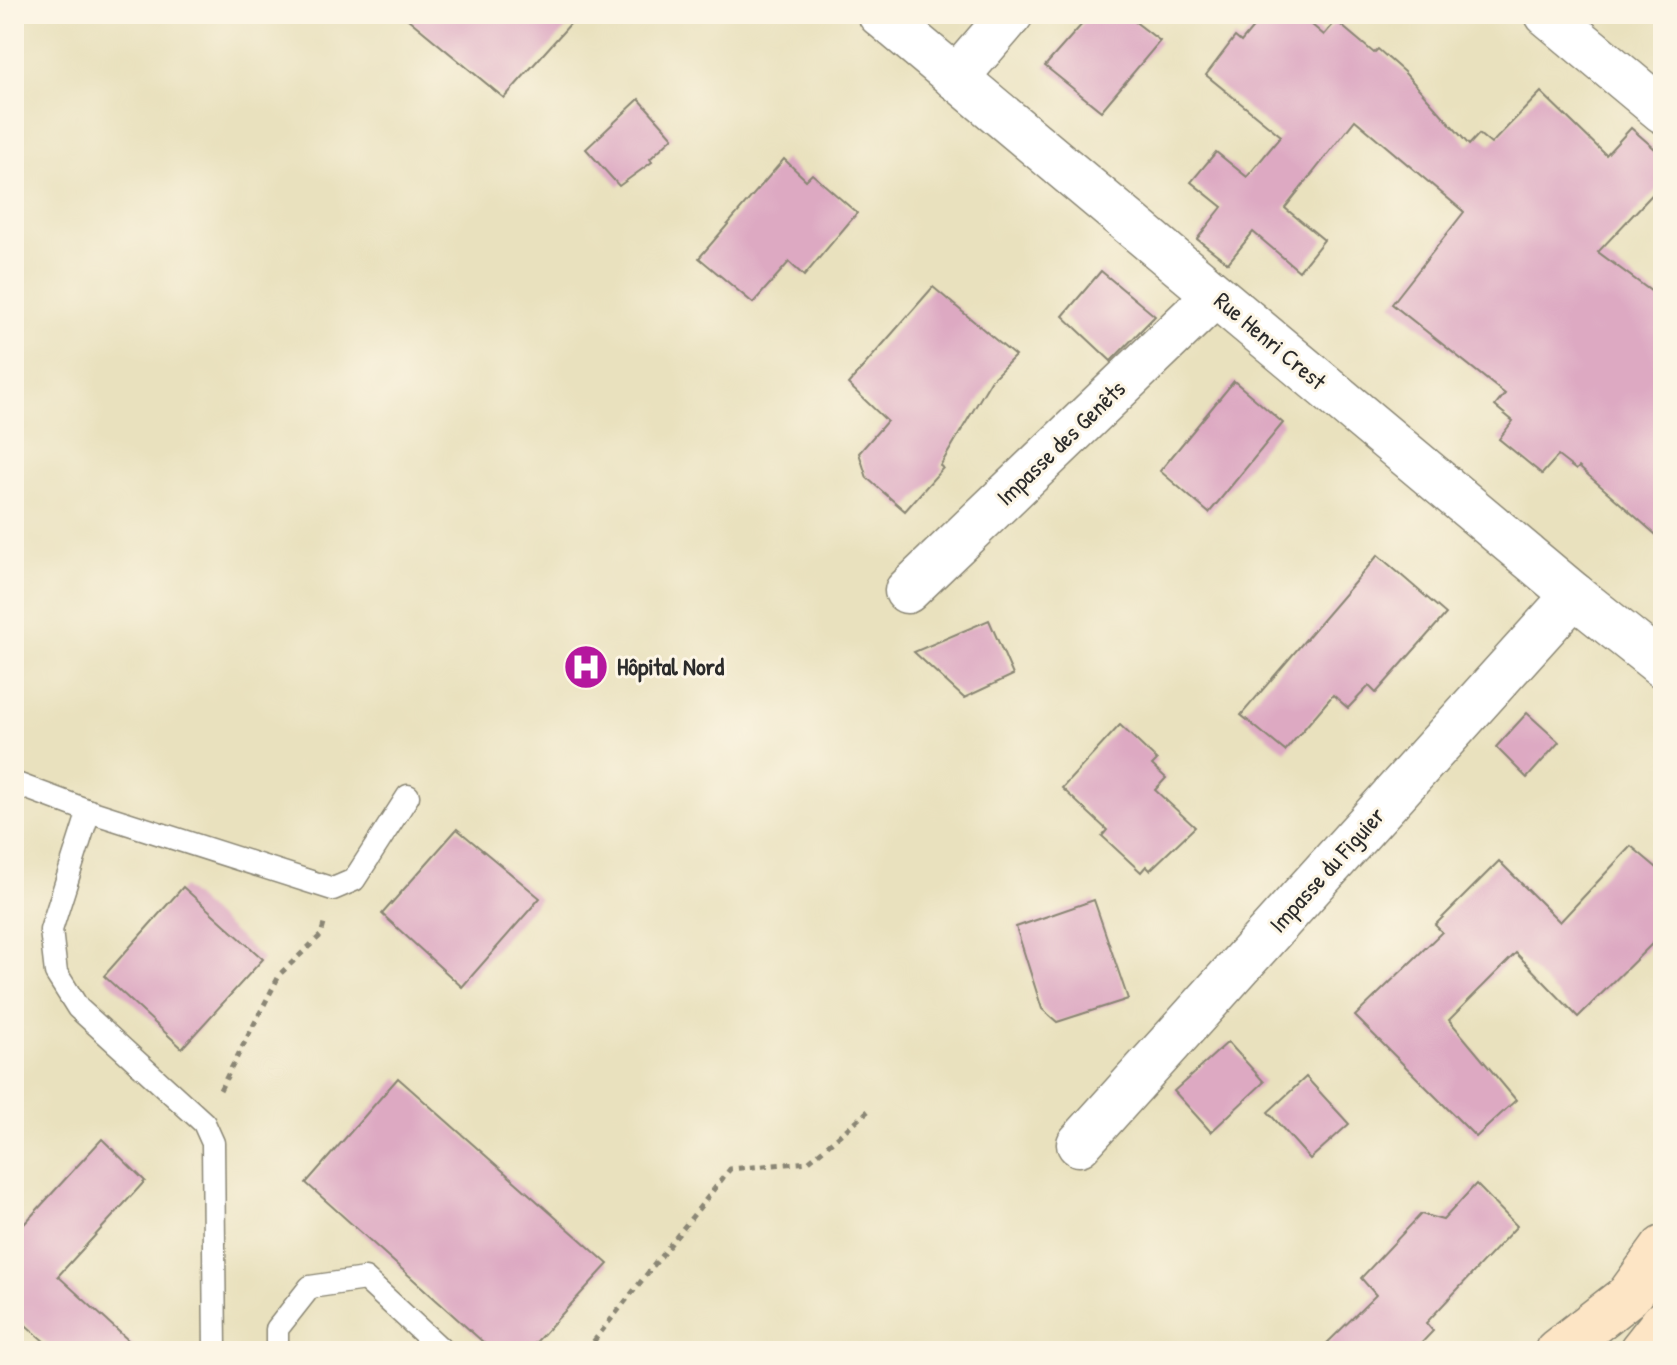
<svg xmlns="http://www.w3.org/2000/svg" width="1677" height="1365" viewBox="0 0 1677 1365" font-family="'Patrick Hand',sans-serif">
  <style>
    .building { fill: #dda9c2 }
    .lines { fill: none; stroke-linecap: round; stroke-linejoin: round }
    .lane-casing { stroke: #8a8674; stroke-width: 25 }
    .street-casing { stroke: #8a8674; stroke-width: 47 }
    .secondary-casing { stroke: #8a8674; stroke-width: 47 }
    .path { stroke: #8a8674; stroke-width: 5; stroke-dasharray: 6 6; stroke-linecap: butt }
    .lane { stroke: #fff; stroke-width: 22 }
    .street { stroke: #fff; stroke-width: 44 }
    .secondary { stroke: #fde5c5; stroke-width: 44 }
    .labels { text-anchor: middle; stroke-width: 6; stroke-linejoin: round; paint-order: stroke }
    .street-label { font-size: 24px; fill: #2b2b2b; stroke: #fcf5e5 }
    .poi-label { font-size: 24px; font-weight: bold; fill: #2b2b2b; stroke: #fcf5e5; text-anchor: start }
  </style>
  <rect width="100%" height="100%" fill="#fcf5e5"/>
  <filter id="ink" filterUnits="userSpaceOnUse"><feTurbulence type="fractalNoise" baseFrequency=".0125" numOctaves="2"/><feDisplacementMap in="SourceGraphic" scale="16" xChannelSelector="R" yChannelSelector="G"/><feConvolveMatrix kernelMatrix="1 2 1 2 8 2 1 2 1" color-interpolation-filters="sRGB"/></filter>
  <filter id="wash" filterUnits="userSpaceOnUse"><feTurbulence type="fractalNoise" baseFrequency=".006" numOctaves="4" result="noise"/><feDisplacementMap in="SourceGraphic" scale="32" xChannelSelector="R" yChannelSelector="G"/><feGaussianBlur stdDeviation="1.8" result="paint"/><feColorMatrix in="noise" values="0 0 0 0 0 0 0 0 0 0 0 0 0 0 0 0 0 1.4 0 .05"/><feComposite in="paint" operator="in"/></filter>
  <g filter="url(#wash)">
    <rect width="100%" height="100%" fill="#e9e1be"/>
    <g id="blocks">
      <!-- building -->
      <g class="building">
        <path d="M402,14H579L504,98Z"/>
        <path d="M1091,14H1125L1160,41L1101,111L1045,66Z"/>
        <path d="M1264,14H1299L1324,35L1336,21L1374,53L1378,49L1404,72L1469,145L1479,134L1491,144L1541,92L1606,155L1631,128L1663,156V183L1598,252L1663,300V541L1579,467L1576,470L1558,456L1542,474L1499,439L1513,421L1495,406L1505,394L1392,304L1464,212L1355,120L1285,208L1324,240L1299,271L1253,232L1228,263L1197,239L1222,207L1191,182L1216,152L1247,177L1281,136L1206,75L1235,37L1241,42Z"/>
        <path d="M639,99L673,137L650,159L652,162L619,186L586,149Z"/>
        <path d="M784,159L806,180L812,174L857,213L804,276L789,262L753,303L699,258Z"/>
        <path d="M1101,271L1155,316L1111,361L1063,316Z"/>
        <path d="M933,287L1015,356L992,379L940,466L943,468L905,511L867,478L859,453L887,421L848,384Z"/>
        <path d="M1234,381L1283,423L1209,513L1160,471Z"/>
        <path d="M1378,555L1446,614L1376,693L1369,686L1348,708L1333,695L1285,751L1241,715Z"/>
        <path d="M989,620L1013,675L964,698L914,652Z"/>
        <path d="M1527,713L1559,742L1527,778L1496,747Z"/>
        <path d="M1120,725L1157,760L1152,765L1166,778L1155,790L1195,827L1150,870L1146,866L1141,872L1102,836L1107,830L1062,788Z"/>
        <path d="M457,829L540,898L462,987L382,914Z"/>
        <path d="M1631,846L1663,873V933L1578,1017L1516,953L1449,1020L1516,1100L1476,1137L1355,1016L1442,932L1435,925L1499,861L1560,922Z"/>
        <path d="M183,887L263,959L182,1048L104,976Z"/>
        <path d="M1094,900L1128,999L1057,1022L1042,1009L1016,927Z"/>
        <path d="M1228,1042L1264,1082L1211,1132L1174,1091Z"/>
        <path d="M1306,1077L1349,1124L1310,1159L1268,1112Z"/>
        <path d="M398,1078L608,1264L528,1351H493L306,1183Z"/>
        <path d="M102,1139L145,1181L58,1276L140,1351H55L19,1319L14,1324V1235Z"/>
        <path d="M1476,1184L1517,1226L1426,1323L1433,1331L1414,1351H1319L1376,1295L1361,1278L1421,1214L1443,1220Z"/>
      </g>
    </g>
  </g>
  <g filter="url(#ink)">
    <use href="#blocks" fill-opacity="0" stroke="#8a8674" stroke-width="2"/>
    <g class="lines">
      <!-- lane casing -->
      <g class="lane-casing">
        <g id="lane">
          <path d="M14,783L89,811L333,889L354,880L408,796"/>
          <path d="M89,811L51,930L56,973L78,1008L204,1123L213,1143L215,1351"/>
          <path d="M277,1351V1329L310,1287L365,1279L443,1351"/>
        </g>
      </g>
      <!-- street casing -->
      <g class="street-casing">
        <g id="street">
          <path d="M880,14L1574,595L1663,666"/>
          <path d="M1547,14L1663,111"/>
          <path d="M956,78L1011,14"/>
          <path d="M907,591L1215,295"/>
          <path d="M1079,1144L1574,595"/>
        </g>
      </g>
      <!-- secondary casing -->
      <g class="secondary-casing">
        <g id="secondary">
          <path d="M1557,1351L1629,1295L1663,1248"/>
          <path d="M1641,1351L1663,1323"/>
        </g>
      </g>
      <!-- path -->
      <g class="path">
        <path d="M220,1090L280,974L321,935L324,924"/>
        <path d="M586,1351L730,1169L808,1162L868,1111"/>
      </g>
      <!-- lane -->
      <use href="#lane" class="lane"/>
      <!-- street -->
      <use href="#street" class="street"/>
      <!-- secondary -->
      <use href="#secondary" class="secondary"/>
    </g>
  </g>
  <!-- icons -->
  <defs>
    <g id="hospital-disc" transform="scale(2.3)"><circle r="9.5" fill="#b5179e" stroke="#fcf5e5"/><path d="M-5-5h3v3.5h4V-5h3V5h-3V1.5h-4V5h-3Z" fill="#fff"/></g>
  </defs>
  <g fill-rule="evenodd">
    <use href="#hospital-disc" x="586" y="667"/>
  </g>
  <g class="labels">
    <!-- street labels -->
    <g class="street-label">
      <text transform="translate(1270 341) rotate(40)" y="8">Rue Henri Crest</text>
      <text transform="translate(1061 443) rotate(-44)" y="8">Impasse des Genêts</text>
      <text transform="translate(1327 870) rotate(-48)" y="8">Impasse du Figuier</text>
    </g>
    <!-- poi labels -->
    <g class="poi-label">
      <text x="617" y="675">Hôpital Nord</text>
    </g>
  </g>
  <!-- margin -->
  <rect width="1677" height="1365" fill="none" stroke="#fcf5e5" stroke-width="48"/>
</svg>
